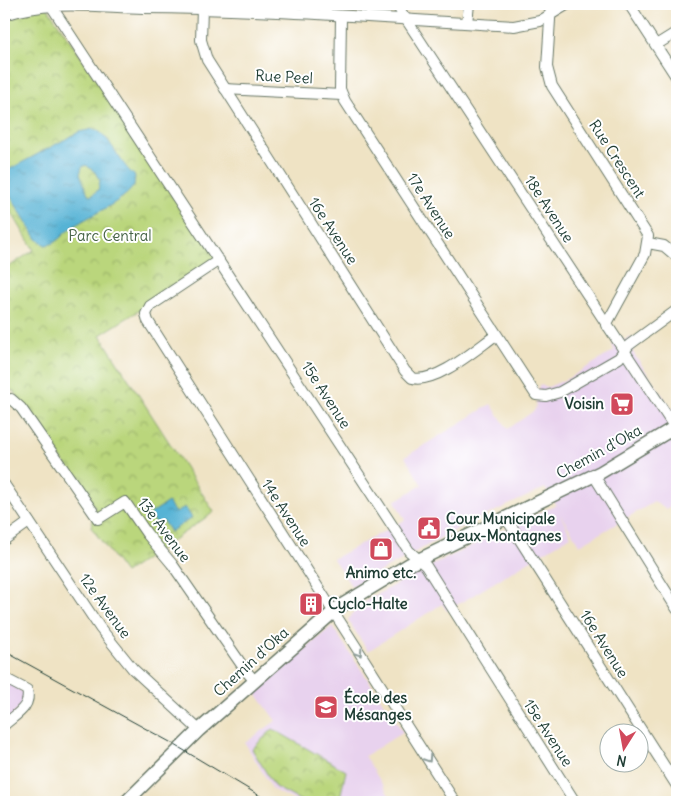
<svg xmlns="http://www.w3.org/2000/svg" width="681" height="806" viewBox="0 0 681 806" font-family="Delius,sans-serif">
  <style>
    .built { fill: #e8d2ee }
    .park { fill: url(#park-crowns); stroke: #6c8a58 }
    .water { fill: url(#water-ripples); stroke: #3b7884; fill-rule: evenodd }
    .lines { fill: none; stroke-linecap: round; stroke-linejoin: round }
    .minor-casing { stroke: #687766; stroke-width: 12 }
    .major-casing { stroke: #687766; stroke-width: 15 }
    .minor { stroke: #fff; stroke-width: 10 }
    .major { stroke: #fff; stroke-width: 12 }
    .tram { stroke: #1f3d34; stroke-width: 1 }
    .oneway { stroke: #8f9e9a }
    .labels { text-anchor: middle; stroke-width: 4; stroke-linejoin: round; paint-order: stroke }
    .street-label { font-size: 15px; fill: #1f3d34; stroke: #fff }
    .park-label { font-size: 15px; fill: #466346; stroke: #fff }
    .poi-label { font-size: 15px; font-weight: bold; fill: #1f3d34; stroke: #fff; text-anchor: start }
  </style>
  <defs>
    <pattern id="park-crowns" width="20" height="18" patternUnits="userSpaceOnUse" patternTransform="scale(1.25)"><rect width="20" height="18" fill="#bad67c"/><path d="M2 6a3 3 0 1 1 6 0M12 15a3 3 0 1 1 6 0" fill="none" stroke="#97af66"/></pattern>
    <pattern id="water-ripples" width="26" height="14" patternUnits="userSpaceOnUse" patternTransform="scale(1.25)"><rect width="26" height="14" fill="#57b3d5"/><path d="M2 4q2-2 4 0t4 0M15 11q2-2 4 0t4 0" fill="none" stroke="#4793ae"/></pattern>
  </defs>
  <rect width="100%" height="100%" fill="#fff"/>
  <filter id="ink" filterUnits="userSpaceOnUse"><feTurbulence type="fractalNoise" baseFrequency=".02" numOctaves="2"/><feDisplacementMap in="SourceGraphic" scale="10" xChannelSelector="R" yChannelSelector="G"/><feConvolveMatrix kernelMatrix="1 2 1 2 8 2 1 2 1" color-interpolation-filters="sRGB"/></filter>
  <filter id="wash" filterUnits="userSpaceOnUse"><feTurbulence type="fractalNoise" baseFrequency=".0096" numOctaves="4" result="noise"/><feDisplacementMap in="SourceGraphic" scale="20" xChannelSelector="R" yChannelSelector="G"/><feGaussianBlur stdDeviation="1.12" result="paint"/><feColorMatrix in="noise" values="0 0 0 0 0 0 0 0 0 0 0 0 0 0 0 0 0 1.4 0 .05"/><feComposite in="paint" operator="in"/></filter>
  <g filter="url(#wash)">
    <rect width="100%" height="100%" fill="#efe3c4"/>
    <!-- built -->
    <g class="built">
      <path d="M630,336L636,347L632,351L672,409L677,410V501L666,509L654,502L580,545L560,514L571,536L447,611L442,604L368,651L348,620L355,610L367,600L416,573L556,505L545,488L457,529L352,587L333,559L405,520L395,501L422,485L405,457L491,404L508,429L535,410L539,385L548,387L569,378L614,351L612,344L622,337L625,341Z"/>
      <path d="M332,626L403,732L365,756L393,802H298L273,790L245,743L276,721L255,692Z"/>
      <path d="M4,678L29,697L4,725Z"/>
    </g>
    <!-- park -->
    <g class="park">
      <path d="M45,4L219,260L100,335L214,512L125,573L91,527L95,507L13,390L4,396V270L34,250L4,200V15Z"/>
      <path d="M273,729L346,771L339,802H303L275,787L252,749Z"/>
    </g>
    <!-- water -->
    <g class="water">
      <path d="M93,129C108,131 120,165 135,176L134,185C125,202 87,216 70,229C61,235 57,245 45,245L37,239L4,186V163L8,170L79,132ZM86,165L95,172L100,181L98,190L91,196L88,194L80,174L82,167Z"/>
      <path d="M168,502L175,513L185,507L192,518L170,532L163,521L157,525L150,514Z"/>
    </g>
  </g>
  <g filter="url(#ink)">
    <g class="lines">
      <!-- minor casing -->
      <g class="minor-casing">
        <g id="minor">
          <path d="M50,4L409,551L426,566L575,802"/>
          <path d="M396,4L677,431"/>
          <path d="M551,4L547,67L552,86L648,236L645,254L606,325"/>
          <path d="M629,4L677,78"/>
          <path d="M202,8L201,40L207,60L405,371L412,378C436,384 476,349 496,335"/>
          <path d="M4,15C50,0 96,7 143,8C267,9 391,19 514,26L540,21L568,4"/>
          <path d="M341,17L340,89L345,101L536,395L546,396L560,392L619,358L629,345L677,310"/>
          <path d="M467,23L469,4"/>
          <path d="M656,45L677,32"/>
          <path d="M225,89L342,95"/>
          <path d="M648,243L664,246L677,257"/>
          <path d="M219,260L150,306L146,314L148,321L455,802"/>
          <path d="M4,401L11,399L21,408L98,519L125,502L147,534L172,564L246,671L254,680"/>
          <path d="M593,474L677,609"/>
          <path d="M4,484L100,628L133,669L199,730"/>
          <path d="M506,518L677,786"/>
          <path d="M4,540L29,522"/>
          <path d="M4,678L27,690C32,707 15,715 4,725"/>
          <path d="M676,802H677"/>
        </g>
      </g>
      <!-- major casing -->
      <g class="major-casing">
        <path id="major" d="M126,802L199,730L339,607L410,564L601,472L677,426"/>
      </g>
      <!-- minor -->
      <use href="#minor" class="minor"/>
      <!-- major -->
      <use href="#major" class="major"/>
      <!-- tram -->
      <path class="tram" d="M4,651L170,742L270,802"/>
    </g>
    <!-- one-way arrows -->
    <defs><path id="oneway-chevron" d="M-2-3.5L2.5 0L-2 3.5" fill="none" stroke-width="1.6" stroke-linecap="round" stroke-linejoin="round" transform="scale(1.25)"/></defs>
    <g class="oneway">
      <use href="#oneway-chevron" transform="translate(359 653) rotate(57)"/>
      <use href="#oneway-chevron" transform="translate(428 759) rotate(57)"/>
    </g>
  </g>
  <!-- icons -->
  <defs>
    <g id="supermarket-square" transform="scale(1.25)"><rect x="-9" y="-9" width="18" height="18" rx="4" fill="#d1495b" stroke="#fff"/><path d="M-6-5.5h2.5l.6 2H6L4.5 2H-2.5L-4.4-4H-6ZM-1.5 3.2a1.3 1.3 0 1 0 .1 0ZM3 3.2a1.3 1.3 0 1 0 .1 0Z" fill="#fff"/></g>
    <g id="civic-square" transform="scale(1.25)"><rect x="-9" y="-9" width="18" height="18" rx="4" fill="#d1495b" stroke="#fff"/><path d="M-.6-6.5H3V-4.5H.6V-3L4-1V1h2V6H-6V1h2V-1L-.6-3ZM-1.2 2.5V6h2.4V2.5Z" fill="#fff"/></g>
    <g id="shop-square" transform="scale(1.25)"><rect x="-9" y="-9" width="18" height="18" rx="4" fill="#d1495b" stroke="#fff"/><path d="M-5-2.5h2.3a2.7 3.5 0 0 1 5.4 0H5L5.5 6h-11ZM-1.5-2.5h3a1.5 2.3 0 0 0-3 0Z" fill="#fff"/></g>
    <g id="building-square" transform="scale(1.25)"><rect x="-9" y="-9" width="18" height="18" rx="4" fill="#d1495b" stroke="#fff"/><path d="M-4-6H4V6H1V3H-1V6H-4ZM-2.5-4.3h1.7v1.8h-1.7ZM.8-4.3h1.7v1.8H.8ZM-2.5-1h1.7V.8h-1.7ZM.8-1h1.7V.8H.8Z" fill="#fff"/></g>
    <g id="school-square" transform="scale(1.25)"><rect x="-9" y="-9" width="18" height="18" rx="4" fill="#d1495b" stroke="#fff"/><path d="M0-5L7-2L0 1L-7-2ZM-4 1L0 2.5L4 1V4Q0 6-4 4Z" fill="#fff"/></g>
  </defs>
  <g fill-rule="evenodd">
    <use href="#supermarket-square" x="622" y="404"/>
    <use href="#civic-square" x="429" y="528"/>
    <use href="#shop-square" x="381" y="549"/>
    <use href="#building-square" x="311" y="604"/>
    <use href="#school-square" x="326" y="707"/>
  </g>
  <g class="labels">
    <!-- street labels -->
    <g class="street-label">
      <text transform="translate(284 77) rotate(3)" y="5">Rue Peel</text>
      <text transform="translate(617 159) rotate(57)" y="5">Rue Crescent</text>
      <text transform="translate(431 206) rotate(57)" y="5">17e Avenue</text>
      <text transform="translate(549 209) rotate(57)" y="5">18e Avenue</text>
      <text transform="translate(333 231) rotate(57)" y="5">16e Avenue</text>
      <text transform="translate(326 395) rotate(57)" y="5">15e Avenue</text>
      <text transform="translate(599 452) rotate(-29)" y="5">Chemin d'Oka</text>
      <text transform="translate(286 513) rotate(57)" y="5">14e Avenue</text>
      <text transform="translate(164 530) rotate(53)" y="5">13e Avenue</text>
      <text transform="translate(105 606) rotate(54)" y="5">12e Avenue</text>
      <text transform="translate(604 644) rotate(58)" y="5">16e Avenue</text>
      <text transform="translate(251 662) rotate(-42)" y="5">Chemin d'Oka</text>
      <text transform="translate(548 733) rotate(57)" y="5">15e Avenue</text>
    </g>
    <!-- park labels -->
    <g class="park-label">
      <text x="110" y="241">Parc Central</text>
    </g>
    <!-- poi labels -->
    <g class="poi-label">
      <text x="604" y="409" text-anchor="end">Voisin</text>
      <text x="446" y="524">Cour Municipale<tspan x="446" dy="17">Deux-Montagnes</tspan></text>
      <text x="381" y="578" text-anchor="middle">Animo etc.</text>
      <text x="328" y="609">Cyclo-Halte</text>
      <text x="344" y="703">École des<tspan x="344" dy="17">Mésanges</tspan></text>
    </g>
  </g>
  <!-- margin -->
  <rect width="681" height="806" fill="none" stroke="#fff" stroke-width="20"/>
  <!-- north arrow -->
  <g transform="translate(624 748) rotate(191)"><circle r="24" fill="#ffffff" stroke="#a5b1ae"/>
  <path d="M0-4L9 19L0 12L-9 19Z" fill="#d1495b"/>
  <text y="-8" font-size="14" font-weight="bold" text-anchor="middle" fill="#1f3d34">N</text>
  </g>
</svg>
